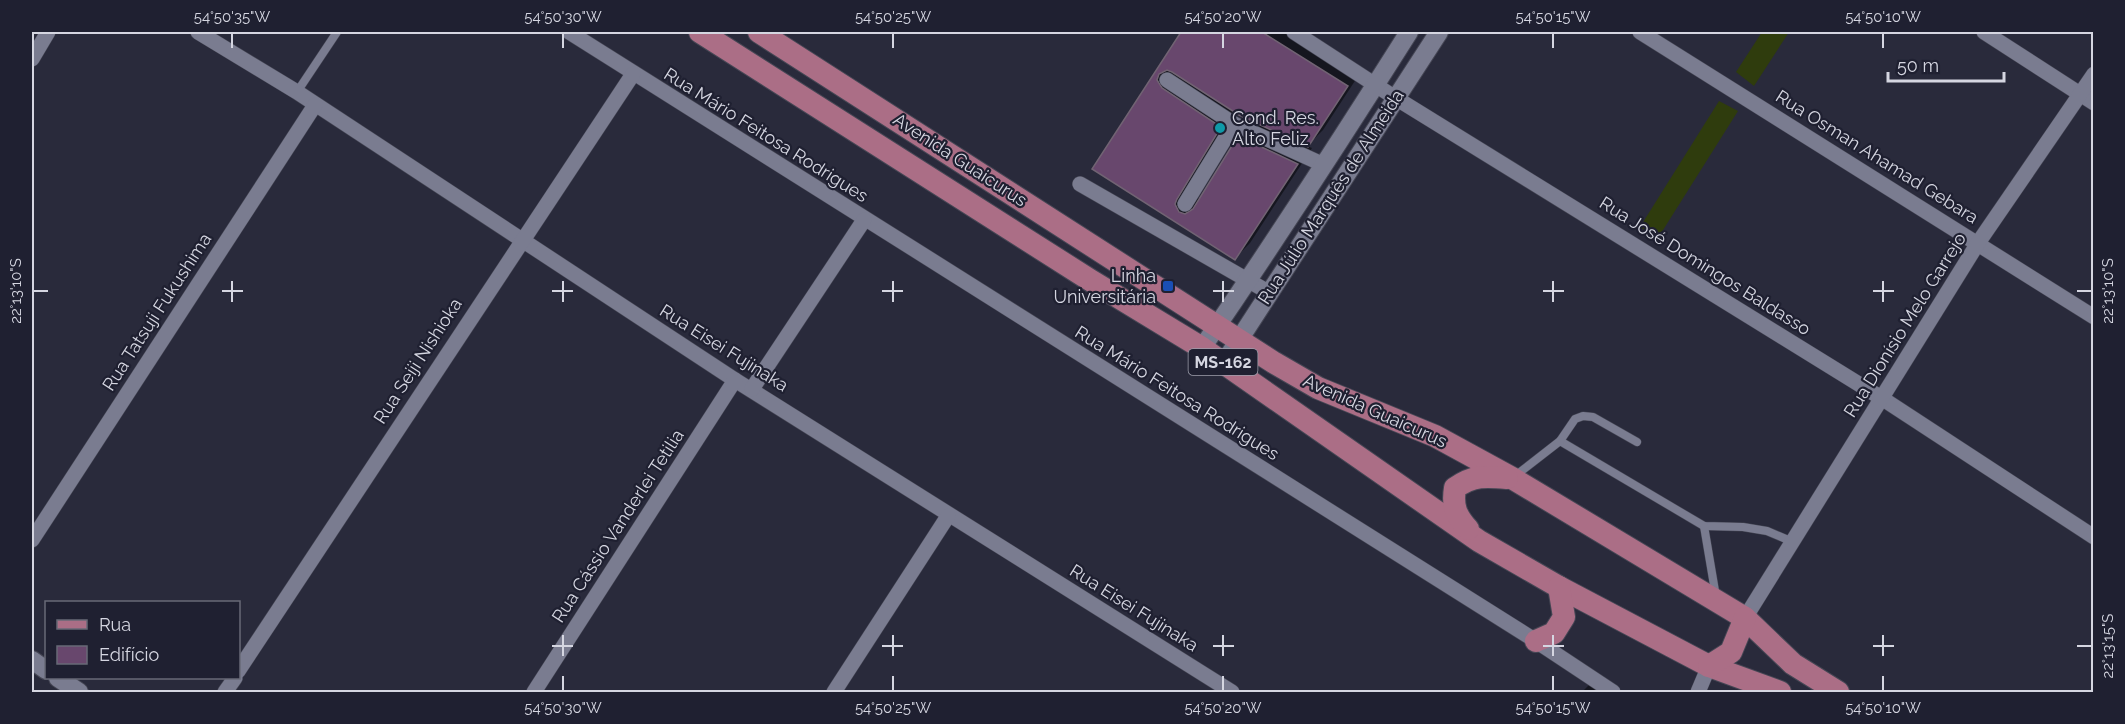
<svg xmlns="http://www.w3.org/2000/svg" width="2125" height="724" viewBox="0 0 2125 724" font-family="Raleway,sans-serif">
  <style>
    .green { fill: #2f3c0d }
    .shadow { fill: #0007; fill-rule: evenodd }
    .building { fill: #68476d; stroke: #716373; stroke-width: 1.5 }
    .lines { fill: none; stroke-linecap: round; stroke-linejoin: round }
    .service-casing { stroke: #454654; stroke-width: 9 }
    .minor-casing { stroke: #454654; stroke-width: 16 }
    .tertiary-casing { stroke: #454654; stroke-width: 20 }
    .primary-casing { stroke: #454654; stroke-width: 24 }
    .service { stroke: #7a7c90; stroke-width: 8 }
    .minor { stroke: #7a7c90; stroke-width: 15 }
    .tertiary { stroke: #7a7c90; stroke-width: 18 }
    .primary { stroke: #ab6e86; stroke-width: 22 }
    .ticks { fill: none; stroke: #d5d6e1; stroke-width: 2 }
    .culture-dot { fill: #0f9aa8; stroke: #1f2031; stroke-width: 2 }
    .transit-dot { fill: #1a4fb4; stroke: #1f2031; stroke-width: 2 }
    .labels { text-anchor: middle; stroke-width: 4.5; stroke-linejoin: round; paint-order: stroke }
    .shield { fill: #1f2031; stroke: #9e9fac; stroke-width: 1.5 }
    .shield-label { font-size: 16px; font-weight: bold; fill: #d5d6e1 }
    .poi-label { font-size: 18px; fill: #d5d6e1; stroke: #1f2031; text-anchor: start }
    .street-label { font-size: 18px; fill: #d5d6e1; stroke: #1f2031 }
    .neatline { fill: none; stroke: #d5d6e1; stroke-width: 2 }
    .ticks-label { font-size: 15px; text-anchor: middle; fill: #d5d6e1 }
  </style>
  <rect width="100%" height="100%" fill="#292a3b"/>
  <!-- green -->
  <g class="green">
    <path d="M1762,32H1789L1754,86L1736,72Z"/>
    <path d="M1719,101L1738,111L1658,238L1640,227Z"/>
  </g>
  <!-- shadow -->
  <g class="shadow">
    <path d="M1183,32H1301L1362,70L1323,130L1307,146L1312,148L1250,243L1235,258L1095,169ZM1235,111L1255,121L1239,137L1201,199L1195,197L1192,182Z"/>
    <path d="M1595,679L1618,692H1582Z"/>
  </g>
  <!-- building -->
  <path class="building" d="M1181,32H1262L1348,86L1308,147L1239,115L1172,72L1167,70L1159,74L1157,80L1162,88L1221,127L1177,199L1175,204L1179,212L1185,214L1193,209L1238,136L1298,164L1235,260L1092,169Z"/>
  <g class="lines">
    <!-- service casing -->
    <g class="service-casing">
      <g id="service">
        <path d="M297,92L337,32"/>
        <path d="M1560,441L1704,526L1743,527L1767,531L1793,542"/>
        <path d="M1515,476L1560,441L1575,419L1583,416L1593,417L1637,442"/>
        <path d="M1704,526L1716,597"/>
      </g>
    </g>
    <!-- minor casing -->
    <g class="minor-casing">
      <g id="minor">
        <path d="M198,32L297,92L735,380L1232,692"/>
        <path d="M569,32L1536,641L1613,692"/>
        <path d="M1294,32L1394,97L1883,399L2094,537"/>
        <path d="M1640,32L2094,317"/>
        <path d="M1984,32L2094,103"/>
        <path d="M32,59L48,32"/>
        <path d="M1167,80L1234,124L1322,164"/>
        <path d="M1080,184L1270,293"/>
        <path d="M1185,204L1234,124"/>
        <path d="M752,389L864,220"/>
        <path d="M32,540L315,105"/>
        <path d="M1745,618L1978,243L2094,74"/>
        <path d="M238,671L633,74"/>
        <path d="M225,692L235,678"/>
        <path d="M534,692L735,380"/>
        <path d="M834,692L948,516"/>
        <path d="M1698,692L1709,666"/>
      </g>
    </g>
    <!-- tertiary casing -->
    <g class="tertiary-casing">
      <g id="tertiary">
        <path d="M1202,348C1273,244 1342,138 1409,32"/>
        <path d="M1224,363L1439,32"/>
        <path d="M32,660L46,670"/>
        <path d="M58,678L79,692"/>
      </g>
    </g>
    <!-- primary casing -->
    <g class="primary-casing">
      <g id="primary">
        <path d="M700,32L1090,280L1202,348L1479,541L1559,587L1709,666L1780,692"/>
        <path d="M759,32L1273,362L1318,388L1435,436L1512,478L1745,618L1793,664L1838,692"/>
        <path d="M1468,529C1456,516 1452,506 1455,488C1473,475 1486,476 1507,478"/>
        <path d="M1536,641L1554,633L1564,617L1559,587"/>
        <path d="M1709,666L1731,652L1745,618"/>
      </g>
    </g>
    <!-- service -->
    <use href="#service" class="service"/>
    <!-- minor -->
    <use href="#minor" class="minor"/>
    <!-- tertiary -->
    <use href="#tertiary" class="tertiary"/>
    <!-- primary -->
    <use href="#primary" class="primary"/>
  </g>
  <!-- ticks -->
  <path class="ticks" d="M232,33V48M563,33V48M893,33V48M1223,33V48M1553,33V48M1883,33V48M232,281V302M563,281V302M893,281V302M1223,281V302M1553,281V302M1883,281V302M33,291H48M222,291H243M552,291H573M882,291H903M1213,291H1234M1543,291H1564M1873,291H1894M2077,291H2092M563,635V656M893,635V656M1223,635V656M1553,635V656M1883,635V656M552,646H573M882,646H903M1213,646H1234M1543,646H1564M1873,646H1894M2077,646H2092M563,676V691M893,676V691M1223,676V691M1553,676V691M1883,676V691"/>
  <!-- markers -->
  <circle class="culture-dot" cx="1220" cy="128" r="6"/>
  <rect class="transit-dot" x="1162" y="280" width="12" height="12" rx="3"/>
  <g class="labels">
    <!-- shield labels -->
    <rect class="shield" x="1188.5" y="349" width="69" height="26" rx="4.5"/>
    <g class="shield-label">
      <text x="1223" y="368">MS-162</text>
    </g>
    <!-- poi labels -->
    <g class="poi-label">
      <text x="1232" y="124">Cond. Res.<tspan x="1232" dy="21">Alto Feliz</tspan></text>
      <text x="1156" y="282" text-anchor="end">Linha<tspan x="1156" dy="21">Universitária</tspan></text>
    </g>
    <!-- street labels -->
    <g class="street-label">
      <text transform="translate(766 135) rotate(32)" y="6">Rua Mário Feitosa Rodrigues</text>
      <text transform="translate(1877 157) rotate(32)" y="6">Rua Osman Ahamad Gebara</text>
      <text transform="translate(960 160) rotate(33)" y="6">Avenida Guaicurus</text>
      <text transform="translate(1331 197) rotate(-57)" y="6">Rua Júlio Marquês de Almeida</text>
      <text transform="translate(1705 266) rotate(32)" y="6">Rua José Domingos Baldasso</text>
      <text transform="translate(157 312) rotate(-57)" y="6">Rua Tatsuji Fukushima</text>
      <text transform="translate(1905 325) rotate(-58)" y="6">Rua Dionísio Melo Garrejo</text>
      <text transform="translate(724 348) rotate(32)" y="6">Rua Eisei Fujinaka</text>
      <text transform="translate(418 361) rotate(-57)" y="6">Rua Seiji Nishioka</text>
      <text transform="translate(1177 393) rotate(32)" y="6">Rua Mário Feitosa Rodrigues</text>
      <text transform="translate(1375 411) rotate(24)" y="6">Avenida Guaicurus</text>
      <text transform="translate(618 526) rotate(-57)" y="6">Rua Cássio Vanderlei Tetilia</text>
      <text transform="translate(1134 608) rotate(32)" y="6">Rua Eisei Fujinaka</text>
    </g>
  </g>
  <!-- border -->
  <rect width="2125" height="724" fill="none" stroke="#1f2031" stroke-width="66"/>
  <!-- legend -->
  <rect x="45" y="601" width="195" height="78" fill="#1f2031" stroke="#686977" stroke-width="1.5"/>
  <rect x="57" y="620" width="30" height="9" fill="#ab6e86" stroke="#686977" stroke-width="1.5"/>
  <text x="99" y="631" font-size="18" fill="#d5d6e1">Rua</text>
  <rect x="57" y="646" width="30" height="18" fill="#68476d" stroke="#686977" stroke-width="1.5"/>
  <text x="99" y="661" font-size="18" fill="#d5d6e1">Edifício</text>
  <!-- scale -->
  <path d="M1888 72v9h116v-9" fill="none" stroke="#d5d6e1" stroke-width="3"/>
  <text x="1897" y="72" font-size="18" fill="#d5d6e1" stroke="#1f2031" stroke-width="4.5" paint-order="stroke">50 m</text>
  <rect x="33" y="33" width="2059" height="658" class="neatline"/>
  <g class="ticks-label">
    <text x="232" y="22">54°50'35"W</text>
    <text x="563" y="22">54°50'30"W</text>
    <text x="893" y="22">54°50'25"W</text>
    <text x="1223" y="22">54°50'20"W</text>
    <text x="1553" y="22">54°50'15"W</text>
    <text x="1883" y="22">54°50'10"W</text>
    <text transform="translate(16 291) rotate(-90)" y="5">22°13'10"S</text>
    <text transform="translate(2108 291) rotate(-90)" y="5">22°13'10"S</text>
    <text transform="translate(2108 646) rotate(-90)" y="5">22°13'15"S</text>
    <text x="563" y="713">54°50'30"W</text>
    <text x="893" y="713">54°50'25"W</text>
    <text x="1223" y="713">54°50'20"W</text>
    <text x="1553" y="713">54°50'15"W</text>
    <text x="1883" y="713">54°50'10"W</text>
  </g>
</svg>
